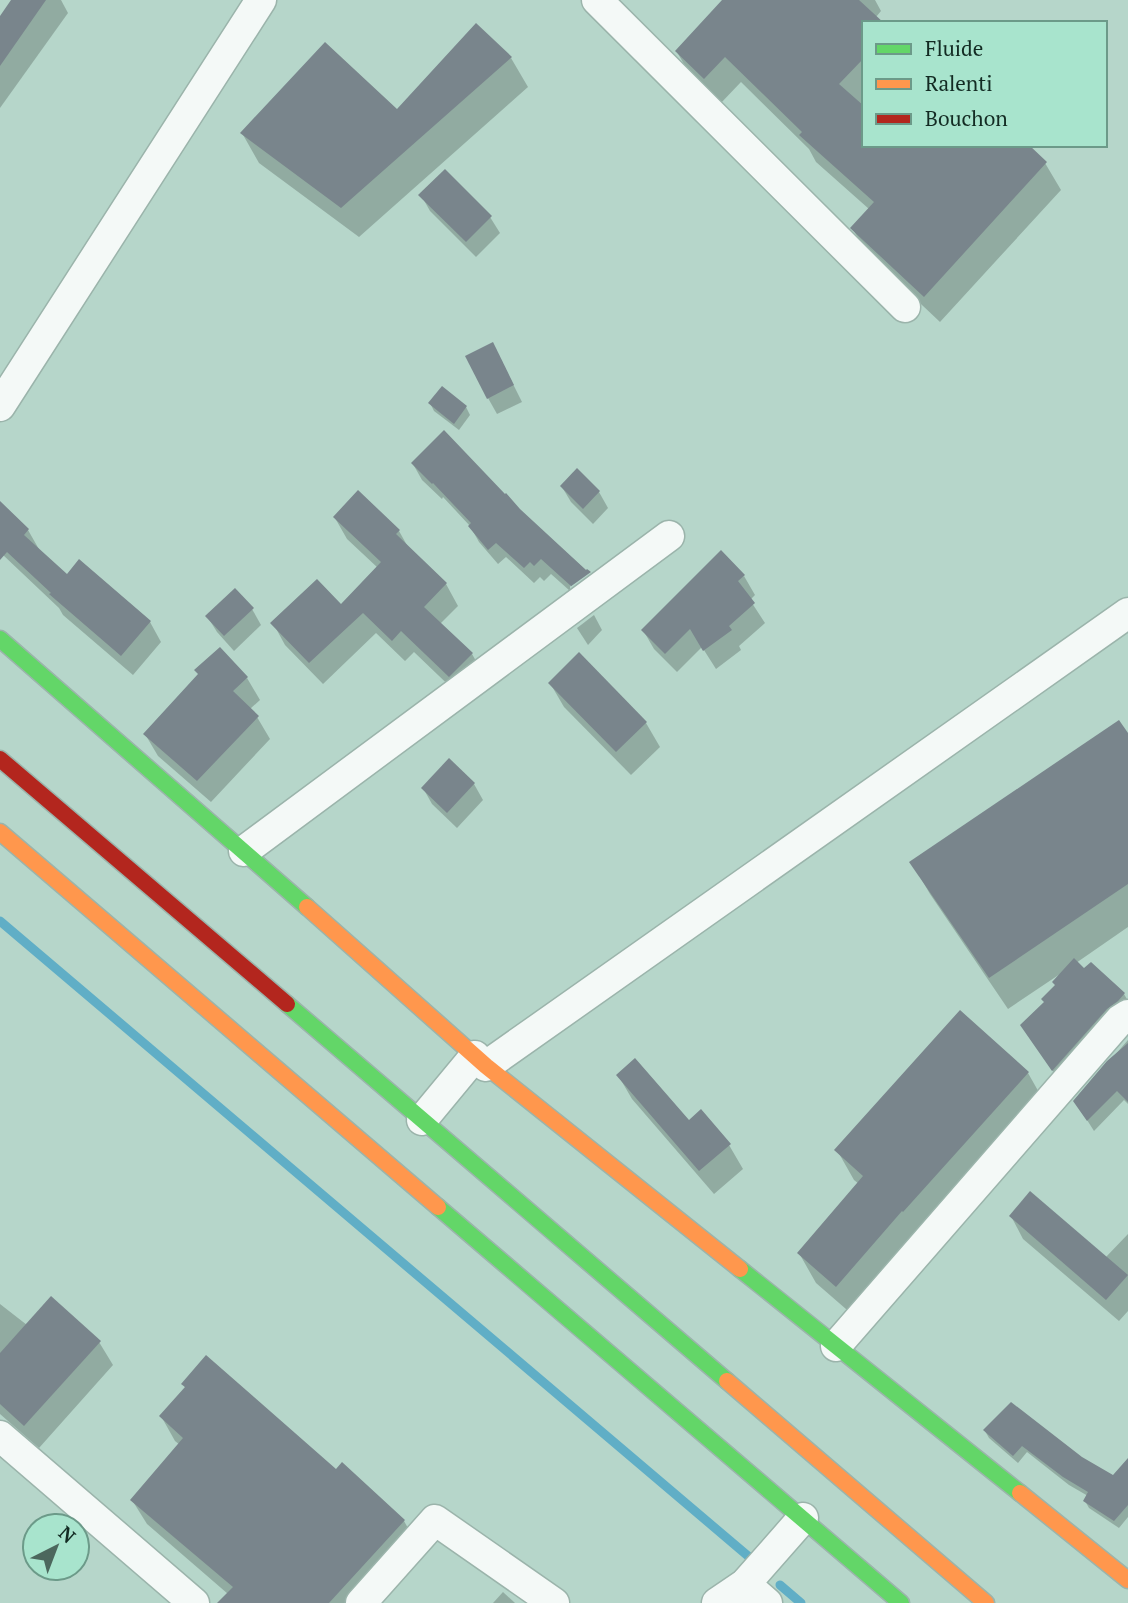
<svg xmlns="http://www.w3.org/2000/svg" width="1128" height="1603" viewBox="0 0 1128 1603" font-family="'PT Serif',serif">
  <style>
    .shadow { fill: #0003 }
    .lines { fill: none; stroke-linecap: round; stroke-linejoin: round }
    .stream { stroke: #60aec6; stroke-width: 9 }
    .building { fill: #79858c }
    .street-casing { stroke: #9bb4ab; stroke-width: 33 }
    .fast-casing { stroke: #9bb4ab; stroke-width: 19 }
    .slow-casing { stroke: #9bb4ab; stroke-width: 19 }
    .jam-casing { stroke: #9bb4ab; stroke-width: 19 }
    .street { stroke: #f4f9f7; stroke-width: 30 }
    .fast { stroke: #63d668; stroke-width: 16 }
    .slow { stroke: #ff974d; stroke-width: 16 }
    .jam { stroke: #b3261e; stroke-width: 16 }
  </style>
  <rect width="100%" height="100%" fill="#b6d6ca"/>
  <!-- shadow -->
  <g class="shadow">
    <path d="M13,0H61L68,13L0,108V19Z"/>
    <path d="M724,0H875L881,11L876,17L864,23V101L860,105L864,145L1045,163L1061,190L940,322L868,254L852,228L869,209L816,162L809,149L741,82L720,104L692,78L677,52Z"/>
    <path d="M511,58L528,87L359,237L259,163L242,133L397,112Z"/>
    <path d="M421,195L490,217L500,233L476,257L430,211Z"/>
    <path d="M501,360L522,402L497,414L488,398Z"/>
    <path d="M430,403L466,407L470,415L459,430L434,411Z"/>
    <path d="M413,464L519,510L588,572L570,586V590L590,575L598,589L579,599L551,574L544,581L540,577L534,583L506,557L498,564L479,542L470,526L443,497L442,499L422,480Z"/>
    <path d="M562,487L599,492L608,508L593,524L571,502Z"/>
    <path d="M335,518L399,531L408,547L446,584L458,606L440,624L472,654L484,675L462,698L414,652L405,661L376,633L323,684L285,645L273,623L341,606L378,568L347,539Z"/>
    <path d="M0,523L28,530L40,551L67,576L150,622L161,642L133,675L63,615L59,608L2,554L0,550Z"/>
    <path d="M744,576L755,595L750,600L765,623L739,646L741,650L716,669L702,647L677,672L654,649L643,630Z"/>
    <path d="M252,609L261,625L234,651L217,632L207,616Z"/>
    <path d="M594,615L602,630L588,645L577,628Z"/>
    <path d="M247,678L260,700L250,709L257,717L270,739L211,802L158,756L145,734Z"/>
    <path d="M550,683L646,723L660,747L631,775L564,707Z"/>
    <path d="M1128,736V927L1076,963L1084,970L1124,994L1128,1001L1060,1082L1030,1037L1045,1003L1056,986L1060,974L1008,1009L930,894L912,863Z"/>
    <path d="M474,784L483,800L457,828L432,804L423,788Z"/>
    <path d="M1128,1040V1104L1124,1100L1094,1131L1075,1101Z"/>
    <path d="M1028,1073L1045,1103L854,1316L816,1283L799,1253L859,1184L854,1180L837,1150Z"/>
    <path d="M618,1075L689,1122L729,1145L743,1169L714,1194L632,1099Z"/>
    <path d="M1011,1216L1105,1258L1128,1234V1311L1119,1321L1023,1239Z"/>
    <path d="M0,1304L27,1325L99,1342L113,1365L39,1448L0,1414Z"/>
    <path d="M183,1384L336,1471L404,1521L418,1546L366,1603H230L228,1594L147,1524L132,1500L180,1445L175,1441L161,1416L186,1389Z"/>
    <path d="M985,1431L1113,1477L1128,1466V1517L1119,1528L1089,1508L1085,1501L1088,1496L1069,1485L1027,1452L1018,1463L989,1438Z"/>
    <path d="M503,1592L515,1603H493Z"/>
  </g>
  <g class="lines">
    <!-- stream -->
    <g class="stream">
      <path d="M0,921L748,1556"/>
      <path d="M780,1585L801,1603"/>
    </g>
  </g>
  <!-- building -->
  <g class="building">
    <path d="M11,0H46L0,66V16Z"/>
    <path d="M722,0H859L884,23H864V58L839,84L864,106V145H1029L1047,162L924,297L850,228L874,202L799,135L802,132L725,57L704,79L675,51Z"/>
    <path d="M476,23L512,57L341,208L240,133L325,42L397,109Z"/>
    <path d="M445,169L492,216L466,242L418,195Z"/>
    <path d="M493,342L514,385L487,399L465,356Z"/>
    <path d="M442,386L467,406L454,424L428,403Z"/>
    <path d="M444,430L505,494L506,493L520,509L586,570L587,569L591,572L570,587L571,586L541,559L534,566L530,562L524,568L496,543L488,550L468,526L471,523L433,483L432,484L411,463Z"/>
    <path d="M577,468L600,491L583,509L560,486Z"/>
    <path d="M358,490L400,530L396,534L447,583L424,607L473,653L449,677L401,631L392,641L363,613L309,663L270,623L317,579L341,604L381,562L333,517Z"/>
    <path d="M0,501L29,529L24,535L67,574L79,559L151,621L121,656L49,594L51,593L7,552L0,560Z"/>
    <path d="M721,550L745,575L738,581L755,603L729,626L732,630L703,651L690,629L665,654L641,630Z"/>
    <path d="M235,588L254,608L224,636L205,616Z"/>
    <path d="M220,647L248,677L233,691L259,716L197,781L143,734L198,674L194,670Z"/>
    <path d="M579,652L647,722L616,752L548,683Z"/>
    <path d="M1119,720L1128,733V884L989,978L909,862Z"/>
    <path d="M449,758L475,783L447,813L421,788Z"/>
    <path d="M1074,958L1084,968L1091,962L1125,993L1118,1001L1107,1009L1052,1071L1020,1025L1044,1002L1041,999L1055,985L1052,982Z"/>
    <path d="M960,1010L1029,1072L903,1212L902,1211L836,1287L797,1253L863,1176L834,1150Z"/>
    <path d="M1128,1043V1102L1117,1091L1087,1121L1073,1101L1107,1061Z"/>
    <path d="M635,1058L689,1120L701,1109L731,1144L699,1171L616,1075Z"/>
    <path d="M1030,1191L1128,1275L1106,1300L1009,1216Z"/>
    <path d="M51,1296L101,1341L24,1426L0,1404V1353Z"/>
    <path d="M206,1355L336,1469L342,1462L405,1520L329,1603H217L233,1587L130,1500L183,1438L159,1416L185,1387L181,1384Z"/>
    <path d="M1011,1402L1082,1457L1113,1475L1128,1458V1505L1114,1521L1083,1501L1088,1492L1063,1477L1022,1446L1013,1456L983,1430Z"/>
  </g>
  <g class="lines">
    <!-- street casing -->
    <g class="street-casing">
      <g id="street">
        <path d="M597,0L905,307"/>
        <path d="M0,406L261,0"/>
        <path d="M244,851L669,536"/>
        <path d="M486,1066L1128,613"/>
        <path d="M422,1120L475,1056"/>
        <path d="M836,1346L1120,1020L1128,1015"/>
        <path d="M0,1436L194,1603"/>
        <path d="M745,1584L767,1603"/>
        <path d="M361,1603L435,1520L554,1603"/>
        <path d="M717,1603L745,1584L803,1518"/>
      </g>
    </g>
    <!-- fast casing -->
    <g class="fast-casing">
      <g id="fast">
        <path d="M0,639L307,907"/>
        <path d="M287,1004L727,1381"/>
        <path d="M438,1207L901,1603"/>
        <path d="M740,1269L1020,1493"/>
      </g>
    </g>
    <!-- slow casing -->
    <g class="slow-casing">
      <g id="slow">
        <path d="M0,832L438,1207"/>
        <path d="M307,907L486,1066L740,1269"/>
        <path d="M727,1381L986,1603"/>
        <path d="M1020,1493L1128,1580"/>
      </g>
    </g>
    <!-- jam casing -->
    <g class="jam-casing">
      <path id="jam" d="M0,759L287,1004"/>
    </g>
    <!-- street -->
    <use href="#street" class="street"/>
    <!-- fast -->
    <use href="#fast" class="fast"/>
    <!-- slow -->
    <use href="#slow" class="slow"/>
    <!-- jam -->
    <use href="#jam" class="jam"/>
  </g>
  <!-- legend -->
  <rect x="862" y="21" width="245" height="126" fill="#a8e4cd" stroke="#6c9a89" stroke-width="2"/>
  <rect x="876" y="44" width="35" height="10" fill="#63d668" stroke="#6c9a89" stroke-width="2"/>
  <text x="925" y="56" font-size="21" fill="#132b23">Fluide</text>
  <rect x="876" y="79" width="35" height="10" fill="#ff974d" stroke="#6c9a89" stroke-width="2"/>
  <text x="925" y="91" font-size="21" fill="#132b23">Ralenti</text>
  <rect x="876" y="114" width="35" height="10" fill="#b3261e" stroke="#6c9a89" stroke-width="2"/>
  <text x="925" y="126" font-size="21" fill="#132b23">Bouchon</text>
  <!-- north arrow -->
  <g transform="translate(56 1547) rotate(42)"><circle r="33" fill="#a8e4cd" stroke="#6c9a89" stroke-width="2"/>
  <path d="M0-5L12 26L0 18L-12 26Z" fill="#4c675d"/>
  <text y="-10" font-size="19" font-weight="bold" text-anchor="middle" fill="#132b23">N</text>
  </g>
</svg>
